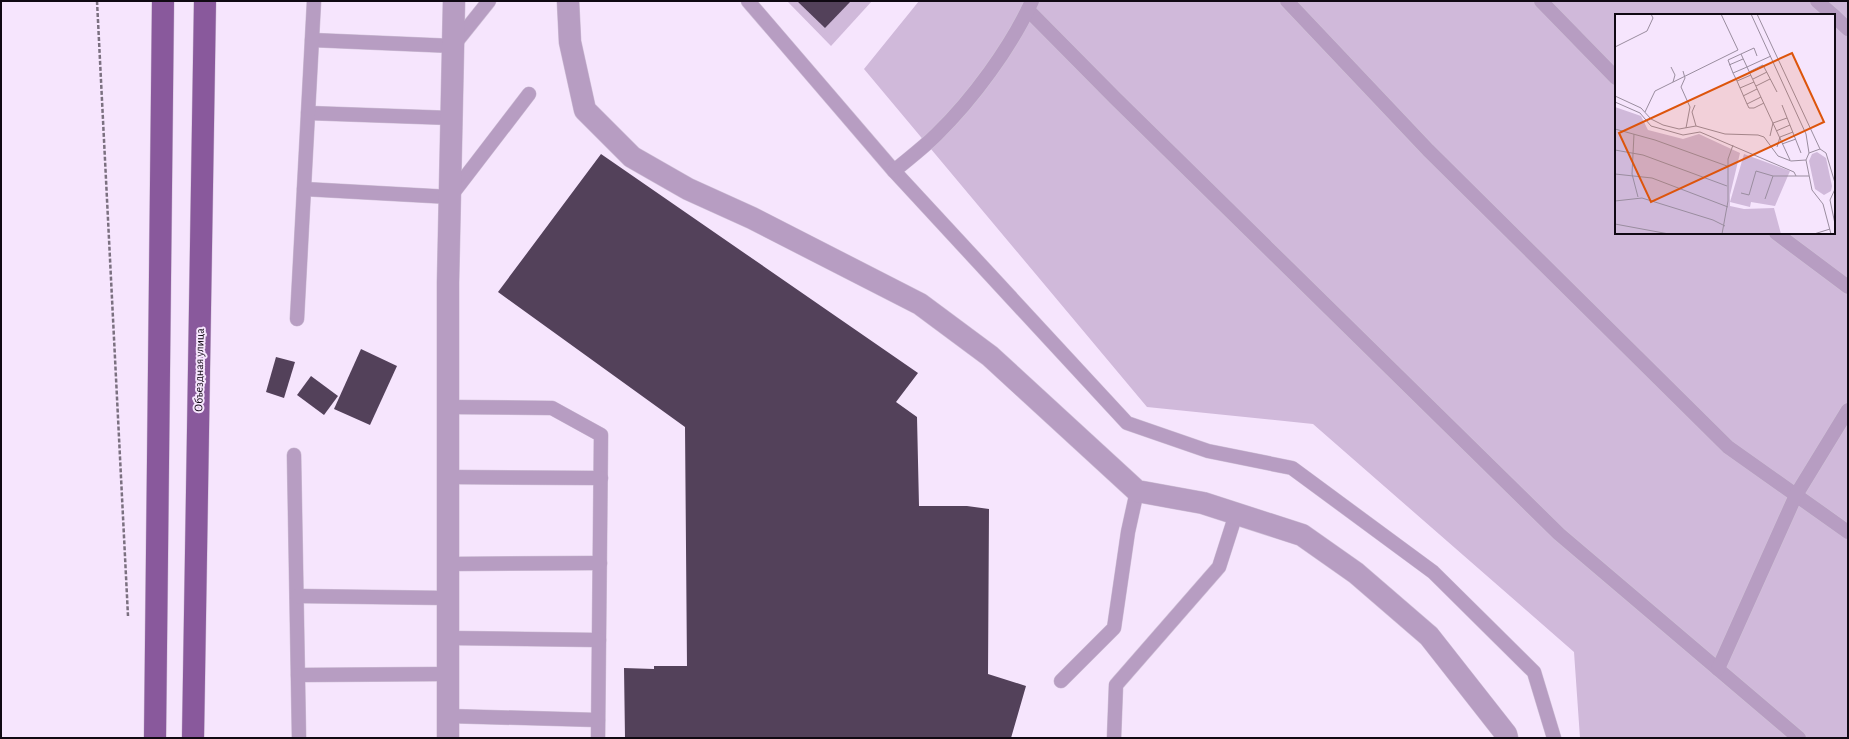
<svg xmlns="http://www.w3.org/2000/svg" width="1849" height="739" viewBox="0 0 1849 739" font-family="'Alegreya Sans',sans-serif">
  <style>
    .green { fill: #d0b9da; fill-rule: evenodd }
    .building { fill: #53415a }
    .lines { fill: none; stroke-linecap: round; stroke-linejoin: round }
    .lane-casing { stroke: #d1c2d8; stroke-width: 15 }
    .street-casing { stroke: #d1c2d8; stroke-width: 23 }
    .primary-casing { stroke: #d1c2d8; stroke-width: 23 }
    .path { stroke: #7b7080; stroke-width: 2.5; stroke-dasharray: 4 2; stroke-linecap: butt }
    .lane { stroke: #b79dc2; stroke-width: 14 }
    .street { stroke: #b79dc2; stroke-width: 22 }
    .primary { stroke: #89599c; stroke-width: 22 }
    .labels { text-anchor: middle; stroke-width: 4; stroke-linejoin: round; paint-order: stroke }
    .street-label { font-size: 12px; fill: #100913; stroke: #f6e5fd }
    .inset-road { fill: none; stroke: #9a8d9f; stroke-width: 1 }
    .view { fill: #dd550c; fill-opacity: 0.15; stroke: #dd550c; stroke-width: 2 }
    .inset-edge { fill: none; stroke: #100913; stroke-width: 2 }
  </style>
  <rect width="100%" height="100%" fill="#f6e5fd"/>
  <!-- green -->
  <g class="green">
    <path d="M787,1H872L831,46Z"/>
    <path d="M919,1H1848V738H1580L1574,652L1313,424L1147,407L864,69ZM1616,15H1834V233H1616Z"/>
  </g>
  <!-- building -->
  <g class="building">
    <path d="M797,1H851L825,28Z"/>
    <path d="M601,154L918,373L896,402L917,417L919,506H967L989,509L988,674L1026,686L1011,738H625L624,668L654,669V666H687L685,427L498,292Z"/>
    <path d="M361,349L397,366L370,425L334,409Z"/>
    <path d="M276,357L295,362L284,398L266,392Z"/>
    <path d="M311,376L338,396L324,415L297,395Z"/>
  </g>
  <g class="lines">
    <!-- lane casing -->
    <g class="lane-casing">
      <g id="lane">
        <path d="M748,1L894,171L1127,423L1208,451L1292,468L1433,572L1534,672L1554,738"/>
        <path d="M1287,1L1428,150L1728,447L1848,532"/>
        <path d="M1541,1L1616,78"/>
        <path d="M1817,1L1833,15"/>
        <path d="M1028,10L1115,98L1559,534L1799,738"/>
        <path d="M1834,16L1848,29"/>
        <path d="M312,40L453,46L489,1"/>
        <path d="M308,113L451,118"/>
        <path d="M894,171C908,159 923,148 936,135C973,99 1011,47 1032,1"/>
        <path d="M304,189L450,197L529,94"/>
        <path d="M1776,233L1848,287"/>
        <path d="M297,319L314,1"/>
        <path d="M448,407L552,408L601,435L598,738"/>
        <path d="M294,455L299,738"/>
        <path d="M448,477L601,478"/>
        <path d="M448,564L600,563"/>
        <path d="M297,596L448,598"/>
        <path d="M448,638L599,640"/>
        <path d="M1718,669L1796,495L1848,410"/>
        <path d="M298,675L448,674"/>
        <path d="M1061,681L1114,628L1128,532L1137,491"/>
        <path d="M448,716L598,720"/>
        <path d="M1114,738L1116,685L1219,567L1236,514"/>
      </g>
    </g>
    <!-- street casing -->
    <g class="street-casing">
      <g id="street">
        <path d="M568,1L570,42L585,110L632,157L688,189L752,218L920,304L990,356L1137,491L1203,503L1302,535L1356,573L1429,636L1506,734L1507,738"/>
        <path d="M448,738V283L454,1"/>
      </g>
    </g>
    <!-- primary casing -->
    <g class="primary-casing">
      <g id="primary">
        <path d="M155,738L163,1"/>
        <path d="M193,738L205,1"/>
      </g>
    </g>
    <!-- path -->
    <path class="path" d="M97,1L128,616"/>
    <!-- lane -->
    <use href="#lane" class="lane"/>
    <!-- street -->
    <use href="#street" class="street"/>
    <!-- primary -->
    <use href="#primary" class="primary"/>
  </g>
  <g class="labels">
    <!-- street labels -->
    <g class="street-label">
      <text transform="translate(199 370) rotate(-89)" y="4">Объездная улица</text>
    </g>
  </g>
  <!-- overview -->
  <g transform="translate(1615 14)">
    <rect width="220" height="220" fill="#f6e5fd"/>
    <path d="M0,93L26,102L33,116L68,125L84,120L125,139L115,181V192L129,195L159,194L166,220H0ZM202,138L211,144L217,172L216,177L209,181L200,175L194,147L197,140ZM129,140L175,157L160,192L136,188L135,193L115,188Z" fill="#d0b9da"/>
    <path class="inset-road" d="M136,0L191,120L194,139M142,0L205,135M0,33L32,17L38,4L36,0M126,40L139,34L142,42M156,42L132,53L175,146M114,51L128,45M56,53L60,61L58,68M68,57L70,64L66,73L75,93L71,114M134,58L148,51L162,78M118,59L132,53L126,40L113,46L118,59L122,67L132,90L134,94H139L149,89M138,65L152,58M122,67L136,61M141,72L155,65M125,74L139,68M0,82L26,94L36,105L48,111L64,115L81,112L110,120L143,121L149,123L163,142L176,147L191,146M128,82L142,75M0,88L25,99L36,112L68,121L85,118L179,158L181,162M132,90L146,83M80,91L77,98L81,112M167,91L186,139M30,98L40,77L123,36L106,0M0,115L40,126L112,152M161,117L175,111M19,120L17,160L23,183M155,122L158,109L172,104M167,130L181,125M162,133L165,123L178,118M0,136L28,141L112,172M0,160L37,164L113,193M220,175L215,186L220,210M126,179L134,181L141,157L158,162M150,185L158,162H194M0,187L27,184L98,206L110,212M0,210L54,220M107,220L113,187V145L118,131M199,220L215,215M216,220L208,190L197,176L191,146L194,139L205,135L211,139L220,169"/>
    <path class="view" d="M177,39L209,108L36,188L4,119Z"/>
    <rect width="220" height="220" class="inset-edge"/>
  </g>
  <!-- border -->
  <rect width="1849" height="739" fill="none" stroke="#100913" stroke-width="4"/>
</svg>
